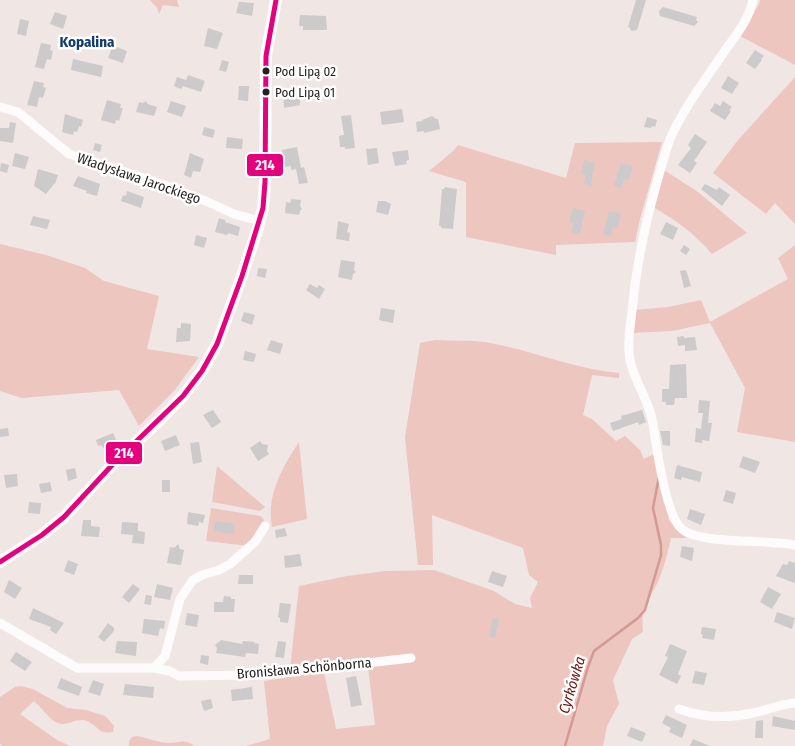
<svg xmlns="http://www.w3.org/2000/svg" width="795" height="746" viewBox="0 0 795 746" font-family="'Fira Sans Condensed',sans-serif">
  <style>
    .green { fill: #edc6bf }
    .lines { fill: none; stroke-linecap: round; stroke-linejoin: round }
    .stream { stroke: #d29a92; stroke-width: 2.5 }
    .building { fill: #cdcacc }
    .street { stroke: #fdfbfb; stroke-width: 9 }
    .secondary { stroke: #fdfbfb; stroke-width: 12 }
    .bus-1-casing { stroke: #fff; stroke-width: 9 }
    .bus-1 { stroke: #e5007d; stroke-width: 5 }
    .bus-dot { fill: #251f1e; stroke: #fff; stroke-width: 2 }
    .labels { text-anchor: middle; stroke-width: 5; stroke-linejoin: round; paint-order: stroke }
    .bus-label { font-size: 13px; fill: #251f1e; stroke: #fff; text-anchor: start }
    .street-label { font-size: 14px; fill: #251f1e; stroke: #fff }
    .neighbourhood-label { font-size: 15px; font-weight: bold; fill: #123b6f; stroke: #fff }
    .water-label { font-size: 15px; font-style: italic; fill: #721611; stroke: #fff }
    .line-badge { stroke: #fff; stroke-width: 2 }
    .badge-label { font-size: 14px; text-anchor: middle; font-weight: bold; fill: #fff }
  </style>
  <rect width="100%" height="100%" fill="#f0e6e4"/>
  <!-- green -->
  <g class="green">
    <path d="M150,0H177L179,7L163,5L159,14L157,8Z"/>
    <path d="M760,0H795V65L740,36L759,4Z"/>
    <path d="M795,77V224L775,203L766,214L713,173L738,140Z"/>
    <path d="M662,142L640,219L635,242L556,245V255L466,237V182L429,171L452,152L458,145L566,178L575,143Z"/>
    <path d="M664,170L698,192L747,233L712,254C694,233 677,221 653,207Z"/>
    <path d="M0,244L46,255L85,268L104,281L159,296L147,349L199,357L174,391L139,426L119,390L22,398L0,391Z"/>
    <path d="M795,245V442L737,432L745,388L710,323L672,331L632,333L634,310L668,307L701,300L710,322L788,279L778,258Z"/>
    <path d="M435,340C452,341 469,340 485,342C531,350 573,369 619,373V378L592,375L583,415L592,419L616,441L625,436L640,450L644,459L654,454L661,480L669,520L676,529L686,538H671C668,551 665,564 660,577C651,599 640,604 643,632L632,639L613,680L619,704L607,726L603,746H246L270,739L264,681L324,672L336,729L375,725L368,667L290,669L299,586L347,576L386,571L434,570L494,591L515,604L532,608L530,598L538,582L529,575L523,548L432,515L433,565H418L405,437L420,343Z"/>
    <path d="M299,442L307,519L272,527C266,495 282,468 299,442Z"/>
    <path d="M217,466L265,507L260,511L212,502Z"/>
    <path d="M211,508L261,516L264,520L263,527L249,546L206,541Z"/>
    <path d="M21,686L33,689L67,708L86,710L105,716L114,726L113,732C98,734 100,728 89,722C77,715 66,730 54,721C47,716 41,707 34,701L20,714L57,740L70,746H2L0,743V697L15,687Z"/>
    <path d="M137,736C148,738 158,743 170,743C179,743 186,738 194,746H129V741L132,737Z"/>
  </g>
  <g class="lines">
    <!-- stream -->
    <path class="stream" d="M565,746L588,667L594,651L638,618L645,610L661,555V545L653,508L659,477"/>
  </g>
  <!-- building -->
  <g class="building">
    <path d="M636,0H646L637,30L631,31L630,28L628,27Z"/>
    <path d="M239,2L254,3L252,16L236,13Z"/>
    <path d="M663,7L697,17L696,20L698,22L694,26L660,16L659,11Z"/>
    <path d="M55,12L67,16L63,29L50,24Z"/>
    <path d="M300,15L326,16L327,30H303V26H299Z"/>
    <path d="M20,19L29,21L26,36L17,34Z"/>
    <path d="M208,28L223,33L217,49L204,46Z"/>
    <path d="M70,36L76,39L74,46L67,43Z"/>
    <path d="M41,43L51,45L50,50L53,51L51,60L47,59L44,69L35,67Z"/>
    <path d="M117,47L127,51L123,63L108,58L112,48L116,49Z"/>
    <path d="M755,50L764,56L761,59L762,60L755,69L746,63Z"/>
    <path d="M73,59L103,66L101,77L71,70Z"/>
    <path d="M222,60L229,62L226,72L219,70Z"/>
    <path d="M188,75L205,81L201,92L183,86L181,89L174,86L177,77L186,80Z"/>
    <path d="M728,76L739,83L732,94L721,88Z"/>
    <path d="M34,81L44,83L43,87L46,88L43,98L39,97L37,107L27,105Z"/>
    <path d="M239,86H249L248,101L238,100Z"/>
    <path d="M283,93H300V105L284,108Z"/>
    <path d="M107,100L121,104L120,108H123L119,121L116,120L115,124L101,120Z"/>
    <path d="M146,101L148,104L157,107L154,116L136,112L139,102L143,103Z"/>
    <path d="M171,101L186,106L182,117L167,112Z"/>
    <path d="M723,101L732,107L729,110L731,111L725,120L710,111L715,103L720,106Z"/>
    <path d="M402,109L404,122L382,125L380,112Z"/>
    <path d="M65,114L83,120L81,127L79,126L77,132L74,131L73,135L62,132Z"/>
    <path d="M351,115L355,148L345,149V147H340L339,136L344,135L341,116Z"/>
    <path d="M432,116L436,119H438L440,129L424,133V131L417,132L416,122L422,121V120Z"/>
    <path d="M647,117L657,120L655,127L652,126L651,128L644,127Z"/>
    <path d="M10,122L16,123L13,143L0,141V128H9Z"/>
    <path d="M204,127L215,130L213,138L202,135Z"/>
    <path d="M695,134L707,142L694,161L697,163L690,173L678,165L691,148L688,145Z"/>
    <path d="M227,137L243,139L242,149L226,148Z"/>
    <path d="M95,143L102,145L100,152L93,150Z"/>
    <path d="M297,147L301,168L304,167L308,183L299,184L296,169L291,170V166L285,167L282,150Z"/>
    <path d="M377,148L379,163L368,165L366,149Z"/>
    <path d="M408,150L409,160L406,161L407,164L395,166L392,152Z"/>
    <path d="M15,153L29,157L25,169L12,166Z"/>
    <path d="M190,153L204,159L200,172L193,171L191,178L184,175Z"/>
    <path d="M584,160L595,163L591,186L584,184L586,175L581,174Z"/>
    <path d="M1,163L9,165L7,173L0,171Z"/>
    <path d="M621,163L633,166L629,180L624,179L622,188L614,186Z"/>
    <path d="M38,169L58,175L55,184H54L46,194L34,186Z"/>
    <path d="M78,176L100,184L97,196L86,193L87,191L73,186Z"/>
    <path d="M705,184L717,190L719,187L730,195L722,206L701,189Z"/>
    <path d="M445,187L457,189L453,229L441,228V226H439L442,189H444Z"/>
    <path d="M127,191L144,197L141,208L121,201L123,195L126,196Z"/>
    <path d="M291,199L301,200L300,206L302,209L300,211L299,215L285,213L286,202L290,203Z"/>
    <path d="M378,201H385L391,204L388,215L376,212Z"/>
    <path d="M573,208L585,211L580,234L571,232L574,223L569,222Z"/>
    <path d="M609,211L621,214L618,228L613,227L611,236L603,234Z"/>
    <path d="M33,216L50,220L47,229L30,225Z"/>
    <path d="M219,218L225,220V222L240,227L238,236L228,233L227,235L215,232Z"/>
    <path d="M338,221L349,224L347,232L350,233L349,241L336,239Z"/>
    <path d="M666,222L678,228L673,240L660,234Z"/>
    <path d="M196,235L207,238L204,248L194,245Z"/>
    <path d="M684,245L690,249L686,255L680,251Z"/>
    <path d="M341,260L355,262L354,270L356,272L353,274L352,280L338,277Z"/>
    <path d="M258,268L267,269L265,278L257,276Z"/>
    <path d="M686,270L691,286L684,288L680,271Z"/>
    <path d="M310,284L317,288L319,285L325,289L319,299L306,290Z"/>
    <path d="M381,308L395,310L393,323L379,320Z"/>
    <path d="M244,312L255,315L252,325L241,321Z"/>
    <path d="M181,323L191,324L190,341L176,342L177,328H181Z"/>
    <path d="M684,336V338L695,337L697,350L685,351V345L678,346L677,337Z"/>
    <path d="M271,340L283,344L280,354L267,350Z"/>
    <path d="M245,351L256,354L254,362L243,360Z"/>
    <path d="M686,364L687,398H675L674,405H666V402H662V389H669L670,365Z"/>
    <path d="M699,400L710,401L708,423H712L709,441L702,440V443L695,442L696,428L701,429L703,413H698Z"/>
    <path d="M213,410L221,422L212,428L203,415Z"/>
    <path d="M642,410L646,422L639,425L638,422L613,431L610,423L622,419L621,416Z"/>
    <path d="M8,428L9,436L0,437V429Z"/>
    <path d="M660,431H670V446L663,445Z"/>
    <path d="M113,433L117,442L103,448L101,445L98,446L96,440Z"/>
    <path d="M176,435L180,445L165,451L161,441Z"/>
    <path d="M260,441L262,444L268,445L267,451L269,454L258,461L250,448Z"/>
    <path d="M199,442L202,462L193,464L190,443Z"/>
    <path d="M743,456L760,462L755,473L739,467Z"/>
    <path d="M677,465L702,472L700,482L682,477L681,480L674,478Z"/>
    <path d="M75,468L77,478L68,481L66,470Z"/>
    <path d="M17,474L18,486L6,488L4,475Z"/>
    <rect x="162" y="480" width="8" height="12"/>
    <path d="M50,482L52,491L41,493L39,484Z"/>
    <path d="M726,490L736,493L733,504L723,501Z"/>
    <path d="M29,502L41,503L40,514L28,513Z"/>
    <path d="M690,509L705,514L701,525L687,519Z"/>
    <path d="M188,512L205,515L203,523L199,522L198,526L187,524Z"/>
    <path d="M83,520H91V526L100,527L99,537L81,536Z"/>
    <path d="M215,521L235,524L234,534L213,531Z"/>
    <path d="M122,522L138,523V531L145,532L144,544L132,543L133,535L121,534Z"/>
    <path d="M285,528L287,536L276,538L275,530Z"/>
    <path d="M178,544L180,549L184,550L181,565L167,563L170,547L174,548Z"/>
    <path d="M682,546L694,548L692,561L680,557Z"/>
    <path d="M300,554L302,566L285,568L284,556Z"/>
    <path d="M68,560L78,564L74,575L64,571Z"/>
    <path d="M789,561L795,563V583L776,576L783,564L787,565Z"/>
    <path d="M492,571L507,576L503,587L488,582Z"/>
    <path d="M239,575H253V584H238Z"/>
    <path d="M9,580L22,588L15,599L4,592Z"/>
    <path d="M133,584L140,589L129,603L122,597Z"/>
    <path d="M157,584L173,588L170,600L154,597Z"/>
    <path d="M768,587L781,594L772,609L760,602Z"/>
    <path d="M146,595L152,596L151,605L144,604Z"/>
    <path d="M224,596L231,597V599H235L234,612H214V602H223Z"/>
    <path d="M280,603L291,604L288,623L280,622V618L278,617Z"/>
    <path d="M33,608L64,623L56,634L50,630L51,627L29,619Z"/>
    <path d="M777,612L795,618L792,629L774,622Z"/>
    <path d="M187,613L199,615L197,627L185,625Z"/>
    <path d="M493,618L499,619L495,638L489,637Z"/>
    <path d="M144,619L165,621L164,629L160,628L158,636L142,633Z"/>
    <path d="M108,623L114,628V631L105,641H103L98,637Z"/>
    <path d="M702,627L716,629L714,640L702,638L703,635L701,634Z"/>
    <path d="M221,640L242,644L243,641L255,642L254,643L259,644L258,654L246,653L245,657L216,653L217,648L215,645Z"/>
    <path d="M117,641L137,642L136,656L115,653Z"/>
    <path d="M278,641L286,642L284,658L275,657Z"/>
    <path d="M670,644L687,651L678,674L681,676L677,684L659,675L668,657L665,656Z"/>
    <path d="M16,652L32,662L25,671L10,661Z"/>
    <path d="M201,655L209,656L208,665L200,663Z"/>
    <path d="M695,671L707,673L704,685L692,683Z"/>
    <path d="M356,676L362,705L351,707L346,678Z"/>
    <path d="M61,678L82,687L79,696L57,688Z"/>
    <path d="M93,680L104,684L100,696L88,692Z"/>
    <path d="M125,684L154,687L153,698L123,695Z"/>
    <path d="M252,687L253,699L232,701L231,690Z"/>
    <path d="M211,699L213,708L204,711L201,701Z"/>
    <path d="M666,715L687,725L682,738L669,732L671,728L662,723Z"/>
    <path d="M773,716L795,721V730L772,726Z"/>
    <path d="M763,720V738H755L756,721Z"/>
    <path d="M631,727L646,733L642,742L627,736Z"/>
    <path d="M693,739L710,746H690Z"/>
  </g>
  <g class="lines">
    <!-- street -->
    <g class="street">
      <path d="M753,0C749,19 737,34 726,49C707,78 684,107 670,139C665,153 661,168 657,182C645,224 636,267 632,311C630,328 627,344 630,360C634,382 650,401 653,424C656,445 666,515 681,528C697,545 769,539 795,545"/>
      <path d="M0,107L18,112L69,154L153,181L208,202L234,214L260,221"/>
      <path d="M0,623L77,668H154L169,671L179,676L260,675L411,658"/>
      <path d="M154,668L165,656L180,599L193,580L202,575L219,570L230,564L255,542L265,526"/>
      <path d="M679,709C704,718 727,719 753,713C767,710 780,704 795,703"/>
    </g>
    <!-- secondary -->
    <path class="secondary" d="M0,562L42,535L64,517L114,463L159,421L183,396L202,371L217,344L242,276L257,231L263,208L265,182L266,56L276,0"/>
    <!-- bus-1 casing -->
    <g class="bus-1-casing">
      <path id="bus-1" d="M0,562L42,535L64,517L114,463L183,396L202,371L217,344L242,276L263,208L265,182L266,56L276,0"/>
    </g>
    <!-- bus-1 -->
    <use href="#bus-1" class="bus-1"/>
  </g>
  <!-- markers -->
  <g class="bus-dot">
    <circle cx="266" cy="71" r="4.5"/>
    <circle cx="266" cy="92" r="4.5"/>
  </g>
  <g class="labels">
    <!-- bus labels -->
    <g class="bus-label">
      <text x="275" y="76">Pod Lipą 02</text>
      <text x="275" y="97">Pod Lipą 01</text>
    </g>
    <!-- street labels -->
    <g class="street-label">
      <text transform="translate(139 178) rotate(19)" y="5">Władysława Jarockiego</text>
      <text transform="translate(304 668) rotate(-5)" y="5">Bronisława Schönborna</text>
    </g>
    <!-- neighbourhood labels -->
    <g class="neighbourhood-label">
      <text x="87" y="47">Kopalina</text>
    </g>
    <!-- water labels -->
    <g class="water-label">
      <text transform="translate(572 685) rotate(-73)" y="5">Cyrkówka</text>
    </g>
  </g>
  <g class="line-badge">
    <rect x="246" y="153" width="38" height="24" rx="5" fill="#e5007d"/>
    <rect x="105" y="441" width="38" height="24" rx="5" fill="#e5007d"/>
  </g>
  <g class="badge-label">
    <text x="265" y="170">214</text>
    <text x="124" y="458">214</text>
  </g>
</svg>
